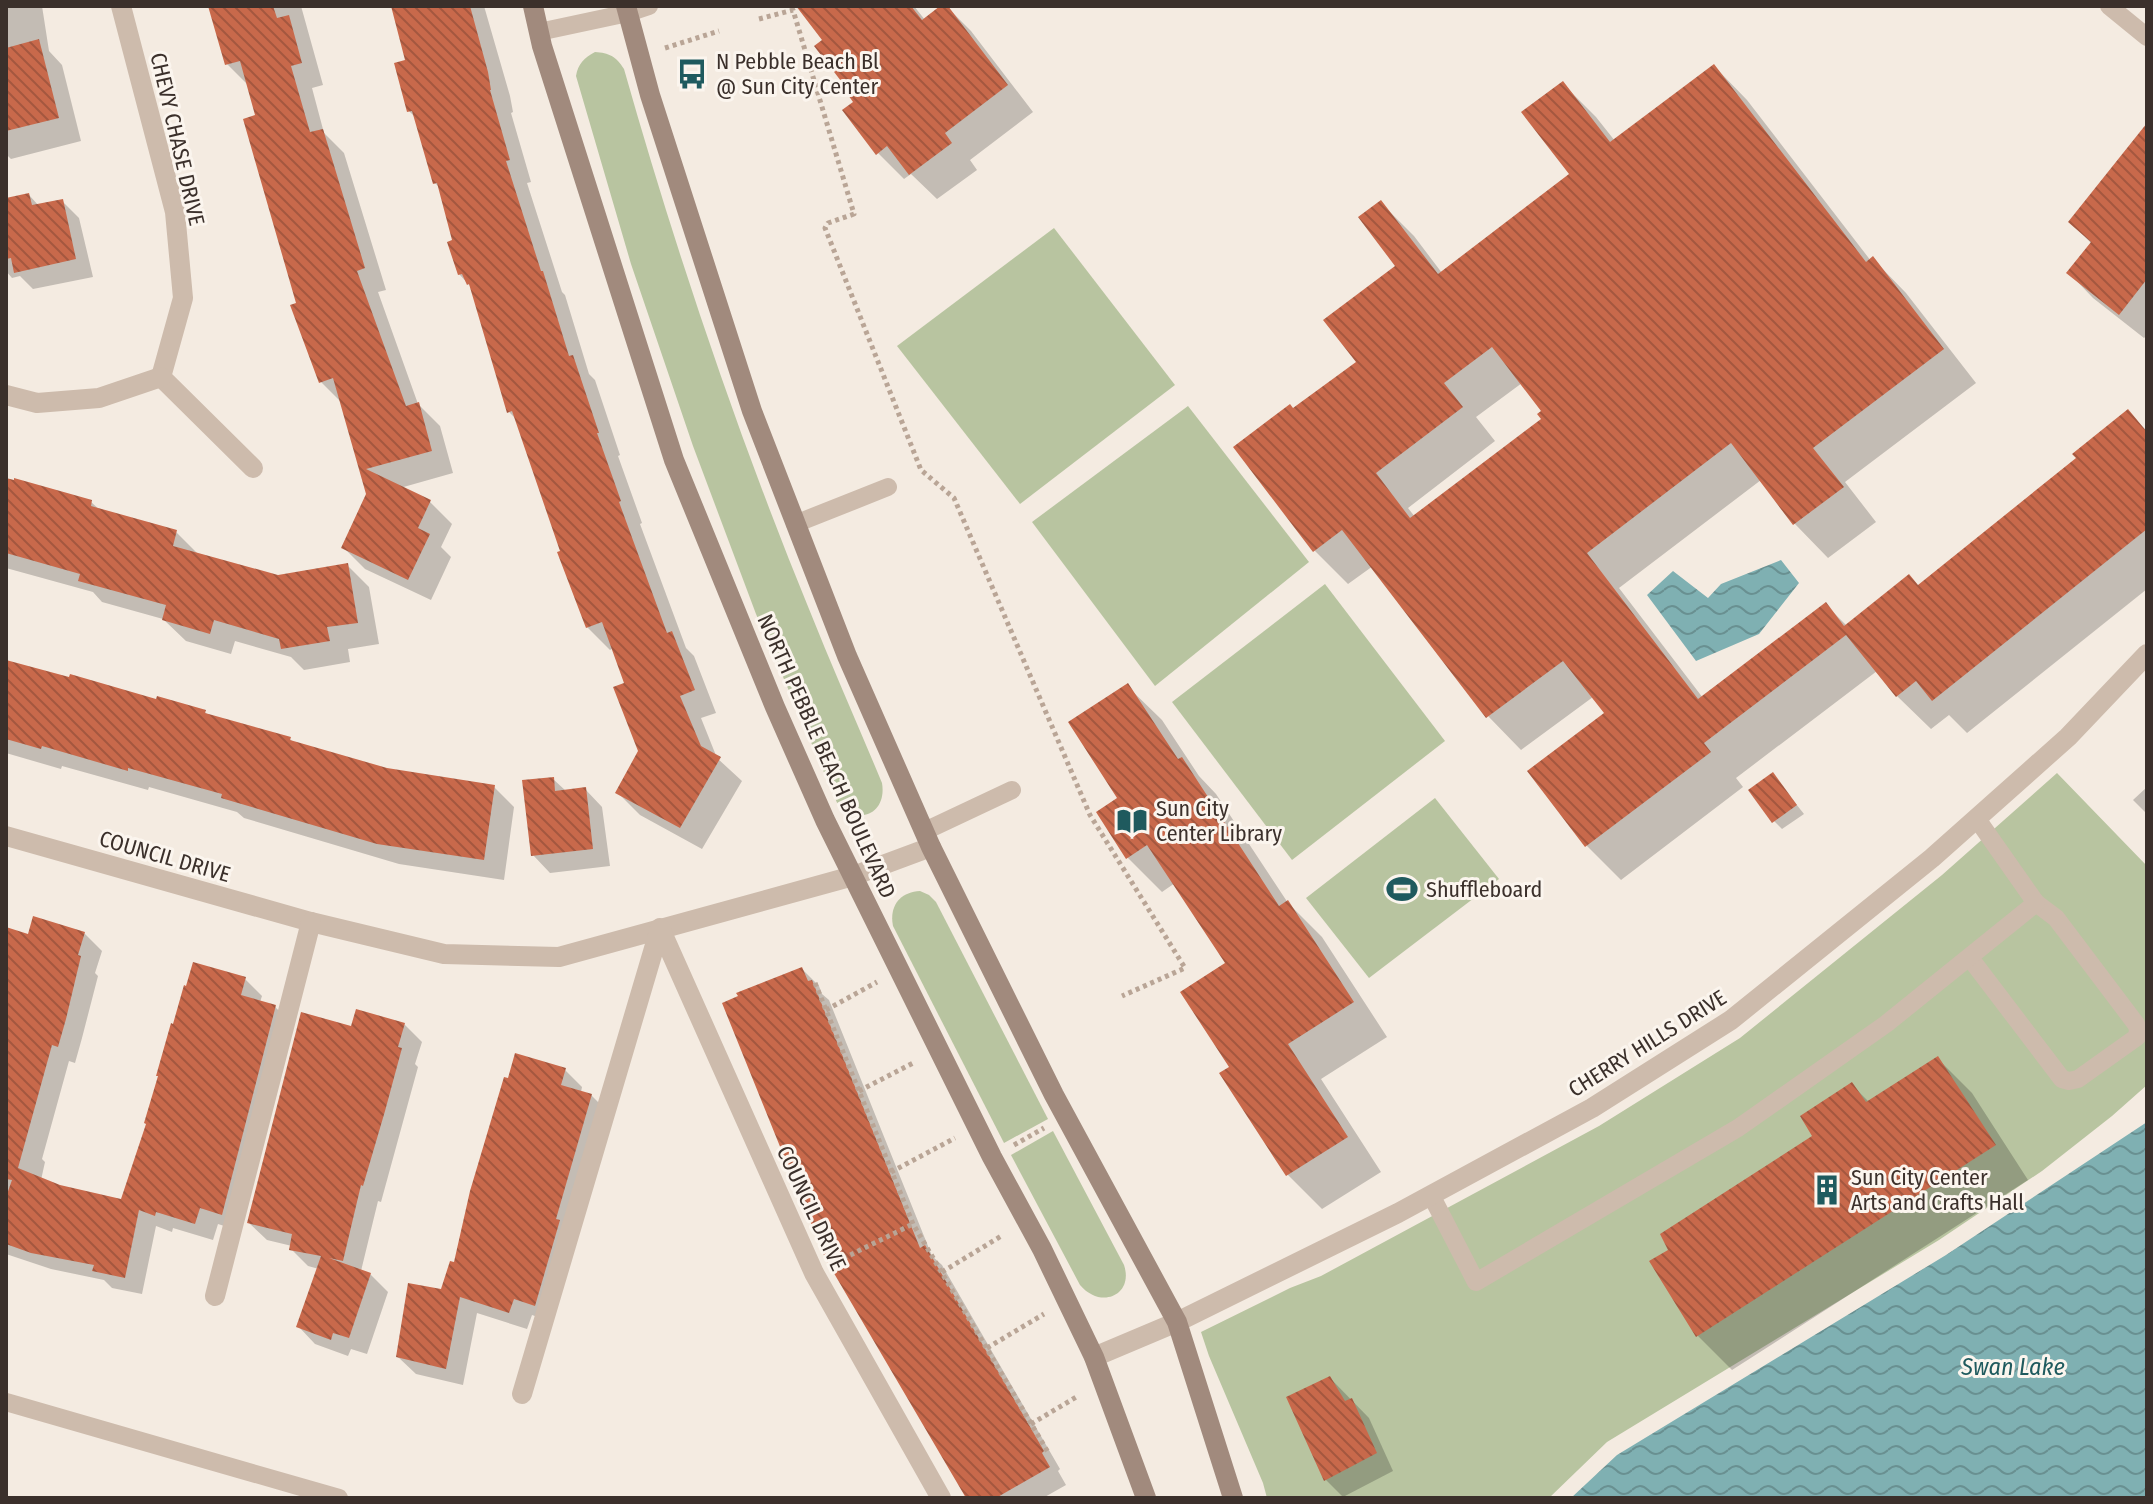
<svg xmlns="http://www.w3.org/2000/svg" width="2153" height="1504" viewBox="0 0 2153 1504" font-family="'Fira Sans Condensed',sans-serif">
  <style>
    .green { fill: #b8c4a0 }
    .water { fill: url(#water-waves) }
    .shadow { fill: #0003; fill-rule: evenodd }
    .building { fill: url(#building-back-hatch); fill-rule: evenodd }
    .lines { fill: none; stroke-linecap: round; stroke-linejoin: round }
    .path { stroke: #b9a596; stroke-width: 5; stroke-dasharray: 4 4; stroke-linecap: butt }
    .lane { stroke: #cdbbac; stroke-width: 18 }
    .street { stroke: #cdbbac; stroke-width: 20 }
    .secondary { stroke: #a18a7d; stroke-width: 20 }
    .labels { text-anchor: middle; stroke-width: 6; stroke-linejoin: round; paint-order: stroke }
    .poi-label { font-size: 22px; fill: #3b302b; stroke: #fbf5ee; text-anchor: start }
    .street-label { font-size: 22px; fill: #3b302b; stroke: #fbf5ee }
    .water-label { font-size: 24px; font-style: italic; fill: #1f5a5e; stroke: #fbf5ee }
  </style>
  <defs>
    <pattern id="water-waves" width="16" height="10" patternUnits="userSpaceOnUse" patternTransform="scale(2)"><rect width="16" height="10" fill="#7fb0b2"/><path d="M0 5q4-4 8 0t8 0" fill="none" stroke="#699091"/></pattern>
    <pattern id="building-back-hatch" width="6" height="6" patternUnits="userSpaceOnUse" patternTransform="scale(2)"><rect width="6" height="6" fill="#c8694b"/><path d="M-1 5l2 2M0 0l6 6M5-1l2 2" fill="none" stroke="#a4573f"/></pattern>
  </defs>
  <rect width="100%" height="100%" fill="#f4ebe1"/>
  <!-- green -->
  <g class="green">
    <path d="M595,52C609,53 616,56 624,69C676,252 737,433 809,609C832,667 858,725 882,783C887,813 860,826 838,805L756,614L693,446L631,264L576,76C578,64 584,58 595,52Z"/>
    <path d="M1054,228L1175,385L1020,504L897,346Z"/>
    <path d="M1188,406L1309,562L1155,686L1032,522Z"/>
    <path d="M1325,584L1445,741L1292,860L1172,702Z"/>
    <path d="M2057,773L2147,866V1085L2112,1116L2042,1171L1939,1240L1607,1442L1549,1498H1267L1263,1483L1209,1356L1201,1332L1290,1288L1321,1276L1599,1126L1740,1038L1942,875Z"/>
    <path d="M1435,798L1499,879L1369,978L1306,898Z"/>
    <path d="M920,891L929,895L936,902L1048,1119L1004,1143L893,926C889,906 900,892 920,891Z"/>
    <path d="M1053,1131L1124,1265C1134,1295 1101,1310 1080,1285L1011,1155Z"/>
  </g>
  <!-- water -->
  <g class="water">
    <path d="M1781,560L1799,583L1759,634L1696,661L1647,595L1673,571L1708,598L1721,584Z"/>
    <path d="M2147,1122V1498H1571L1617,1455L1946,1255Z"/>
  </g>
  <!-- shadow -->
  <g class="shadow">
    <path d="M6,6H42L49,51L62,65L81,141L11,159L6,154Z"/>
    <path d="M216,6H301L323,85L312,88L324,133L344,153L386,290L378,292L418,404L440,426L453,473L400,488L430,502L452,524L441,547L451,557L431,600L365,569L343,547L368,494L343,404L321,382L299,304L258,117L249,86L227,64Z"/>
    <path d="M393,6H484L510,96L513,112L511,113L531,182L527,183L562,292L565,295L589,374L595,380L620,455L618,456L642,523L640,524L686,648L694,656L716,713L701,718L717,758L742,781L702,849L640,815L618,793L640,751L627,684L613,648L610,650L587,627L517,420L509,412L472,288L459,274L454,242L440,188L435,183L416,118L409,111L408,62Z"/>
    <path d="M816,6H914L925,20L943,6H946L971,31L1033,112L970,160L977,170L937,199L911,174L904,179L878,153L856,102L844,81L825,40Z"/>
    <path d="M1714,66L1747,100L1871,261L1873,259L1906,293L1976,383L1845,482L1876,522L1828,558L1795,524L1761,480L1619,588L1703,698L1826,605L1847,626L1919,587L2078,458L2128,412L2147,431V589L1967,733L1949,715L1931,729L1897,696L1877,671L1736,778L1743,787L1621,880L1587,846L1530,771L1606,714L1593,697L1521,750L1488,716L1373,566L1348,584L1315,551L1294,411L1358,363L1397,266L1380,202L1414,236L1442,273L1572,174L1562,83L1596,117L1615,141ZM1522,383L1544,412L1543,419L1415,517L1408,508L1495,441L1476,417Z"/>
    <path d="M2147,133V335L2144,338L2093,298L2069,273L2092,244L2070,222Z"/>
    <path d="M29,195L39,206L62,201L79,218L93,277L33,289L20,276L12,278L6,271V200Z"/>
    <path d="M6,480L91,502L101,511L176,532L199,555L278,577L347,565L369,587L379,644L348,649L350,662L304,670L291,657L235,641L231,654L186,641L163,619L102,602L93,592L6,568Z"/>
    <path d="M6,662L205,712L210,717L290,739L295,744L386,770L494,787L514,807L504,880L399,864L244,818L237,812L149,787L148,790L62,766L61,769L6,753Z"/>
    <path d="M1127,686L1162,720L1199,776L1216,794L1288,903L1322,937L1387,1037L1321,1079L1381,1172L1322,1209L1288,1175L1222,1074L1231,1068L1228,963L1175,883L1162,892L1128,858L1098,813L1120,798Z"/>
    <path d="M1773,775L1804,814L1782,829L1774,821Z"/>
    <path d="M553,779L566,791L585,789L602,807L610,866L550,873L533,855Z"/>
    <path d="M2147,787V814L2133,800Z"/>
    <path d="M6,929L29,936L84,933L102,951L95,973L98,976L82,1038L75,1063L69,1061L42,1159L45,1162L41,1180L59,1187L122,1202L245,979L262,996L260,1002L275,1007L293,1024L240,1231L218,1224L213,1240L173,1228L172,1232L156,1226L142,1294L112,1288L104,1280L51,1269L6,1254Z"/>
    <path d="M802,969L819,986L822,994L829,1000L932,1256L942,1265L1060,1469L1058,1471L1066,1485L1043,1498H968Z"/>
    <path d="M404,1024L422,1042L415,1064L418,1067L381,1202L378,1201L361,1271L370,1274L388,1292L367,1354L351,1349L348,1356L315,1344L298,1326L319,1269L308,1266L291,1249L292,1246L267,1240L249,1223L352,1029Z"/>
    <path d="M1938,1059L1972,1093L2028,1180L1732,1370L1698,1336L1671,1251L1815,1136L1852,1085L1869,1102Z"/>
    <path d="M565,1070L582,1087L581,1092L591,1095L609,1113L552,1322L532,1315L527,1329L477,1313L463,1385L416,1374L398,1357L442,1292L455,1265Z"/>
    <path d="M1330,1378L1369,1418L1393,1471L1343,1497L1326,1480L1289,1398Z"/>
  </g>
  <!-- building -->
  <g class="building">
    <path d="M208,6H273L277,18L289,15L302,63L291,66L310,132L323,129L365,268L357,271L406,406L419,402L432,451L366,469L431,500L418,528L430,534L408,580L341,548L366,494L333,378L319,383L290,305L296,303L243,119L255,115L240,61L225,65Z"/>
    <path d="M391,6H470L488,72L491,90H490L510,160L506,161L541,271H543L569,356L573,355L599,433H597L621,501L619,502L667,633L672,631L695,690L680,696L701,746L721,757L680,828L615,793L638,751L613,687L624,683L602,622L586,628L557,552L560,551L512,411L507,413L469,284L467,285L462,274L458,275L447,242L452,240L437,183L433,184L412,111L407,112L394,63L405,60Z"/>
    <path d="M796,6H911L922,20L940,6H948L1008,85L945,133L952,143L909,175L887,146L876,155L842,110L853,102L839,82L841,81L814,46L822,40Z"/>
    <path d="M39,39L59,118L6,131V48Z"/>
    <path d="M1714,64L1866,262L1873,256L1944,349L1813,448L1844,487L1793,525L1731,443L1587,553L1698,699L1826,602L1844,626L1909,574L1918,585L2076,458L2072,454L2128,409L2147,432V529L1932,701L1916,681L1896,697L1846,635L1704,743L1711,752L1585,847L1527,771L1604,713L1563,661L1486,718L1342,530L1313,552L1233,447L1290,404L1293,408L1356,362L1323,320L1395,266L1358,217L1381,200L1438,274L1569,174L1521,112L1563,81L1610,142ZM1492,347L1541,411L1537,414L1541,419L1410,518L1376,473L1463,407L1444,383Z"/>
    <path d="M2147,123V279L2119,315L2066,273L2091,242L2068,222Z"/>
    <path d="M29,193L32,205L63,199L76,259L14,273L11,258L6,259V198Z"/>
    <path d="M6,478L14,480V478L92,500L91,506L177,530L173,546L278,575L348,563L358,623L327,627L330,641L281,649L279,639L214,620L210,634L162,620L166,605L78,581L80,574L6,553Z"/>
    <path d="M6,660L69,677L70,674L156,699L157,696L206,710L205,713L291,737L290,740L387,768L495,785L484,860L377,844L221,798L222,794L128,768V771L42,746L41,749L6,739Z"/>
    <path d="M1128,683L1178,759L1182,757L1279,906L1288,900L1354,1002L1288,1044L1348,1137L1286,1176L1219,1073L1229,1067L1180,992L1225,963L1147,845L1126,859L1096,812L1117,798L1068,722Z"/>
    <path d="M1773,772L1797,805L1772,823L1748,790Z"/>
    <path d="M554,777L555,791L586,787L593,849L531,856L522,780Z"/>
    <path d="M33,916L85,932L78,955L81,956L66,1019L58,1047L52,1045L18,1168L60,1185L121,1199L146,1124L144,1123L158,1076H156L171,1023L173,1024L184,985L186,986L193,962L246,977L241,995L276,1005L222,1215L200,1208L195,1224L156,1212L155,1216L139,1210L125,1278L92,1271L94,1265L31,1253L6,1244V1197L12,1180L6,1179V927L28,934Z"/>
    <path d="M802,967L808,981L812,980L920,1248L925,1245L1044,1451L1042,1453L1050,1467L996,1498H966L825,1258L722,1003L738,996L736,993Z"/>
    <path d="M356,1009L405,1023L398,1047L402,1048L385,1111L363,1186L361,1185L343,1261L329,1258L371,1273L349,1338L333,1333L331,1340L296,1327L321,1256L289,1250L292,1234L247,1223L301,1012L351,1026Z"/>
    <path d="M515,1053L566,1068L561,1085L592,1094L556,1219L560,1220L535,1306L514,1299L509,1313L460,1297L446,1369L396,1357L408,1283L441,1289L450,1261L454,1262L470,1191L504,1077L508,1078Z"/>
    <path d="M1938,1056L1996,1145L1696,1337L1649,1261L1668,1250L1660,1234L1812,1136L1800,1116L1852,1082L1866,1102Z"/>
    <path d="M1330,1376L1345,1401L1352,1398L1377,1453L1324,1481L1286,1397Z"/>
  </g>
  <g class="lines">
    <!-- path -->
    <g class="path">
      <path d="M759,19L793,10L854,214L828,223L825,228L921,470L954,498L1090,815L1185,968L1122,996"/>
      <path d="M665,48L719,31"/>
      <path d="M815,983L913,1224L1049,1454"/>
      <path d="M826,1010L877,982"/>
      <path d="M859,1091L915,1062"/>
      <path d="M1014,1145L1044,1128"/>
      <path d="M891,1172L955,1138"/>
      <path d="M836,1262L913,1224"/>
      <path d="M942,1272L1003,1235"/>
      <path d="M987,1348L1044,1314"/>
      <path d="M1031,1424L1078,1396"/>
    </g>
    <!-- lane -->
    <g class="lane">
      <path d="M2109,6L2147,37"/>
      <path d="M539,32L628,13L649,6"/>
      <path d="M795,524L888,487"/>
      <path d="M925,831L1012,790"/>
      <path d="M1970,958L2062,1079L2069,1081L2078,1079L2137,1037L2138,1029L2136,1024L2056,918L2036,903"/>
      <path d="M1431,1195L1476,1282L1738,1128L1886,1024L2036,903L1977,819"/>
      <path d="M6,1402L339,1498"/>
    </g>
    <!-- street -->
    <g class="street">
      <path d="M121,6L175,212L183,298L161,377L253,468"/>
      <path d="M6,395L37,403L99,398L161,377"/>
      <path d="M6,836L311,922L444,954L559,957L853,876L931,847"/>
      <path d="M215,1296L311,922"/>
      <path d="M1094,1357L1177,1322L1398,1213L1592,1108L1731,1020L1932,858L2068,737L2147,654"/>
      <path d="M522,1394L660,928L814,1273L941,1498"/>
    </g>
    <!-- secondary -->
    <g class="secondary">
      <path d="M533,6L542,46L674,460L775,707L825,820L992,1157L1042,1249L1094,1357L1146,1498"/>
      <path d="M626,6L650,95L752,411L847,656L931,847L1054,1095L1177,1322L1233,1498"/>
    </g>
  </g>
  <!-- icons -->
  <defs>
    <g id="bus-bare" transform="scale(2.4)"><path d="M-5-6H5V4H4V6H2V4H-2V6H-4V4H-5ZM-3.5-4V0h7V-4ZM-3.5 1.2v1.5H-2V1.2ZM2 1.2v1.5H3.5V1.2Z" fill="#1f5a5e" stroke="#fbf5ee" stroke-width="2.5" paint-order="stroke"/></g>
    <g id="library-bare" transform="scale(2.4)"><path d="M-6-4Q-3-5.5-.7-3.5V5Q-3 3-6 4ZM6-4Q3-5.5 .7-3.5V5Q3 3 6 4Z" fill="#1f5a5e" stroke="#fbf5ee" stroke-width="2.5" paint-order="stroke"/></g>
    <g id="stadium-bare" transform="scale(2.4)"><path d="M0-5a6.5 5 0 1 0 0 10a6.5 5 0 1 0 0-10ZM-3.5-1.8h7v3.6h-7Z" fill="#1f5a5e" stroke="#fbf5ee" stroke-width="2.5" paint-order="stroke"/></g>
    <g id="building-bare" transform="scale(2.4)"><path d="M-4-6H4V6H1V3H-1V6H-4ZM-2.5-4.3h1.7v1.8h-1.7ZM.8-4.3h1.7v1.8H.8ZM-2.5-1h1.7V.8h-1.7ZM.8-1h1.7V.8H.8Z" fill="#1f5a5e" stroke="#fbf5ee" stroke-width="2.5" paint-order="stroke"/></g>
  </defs>
  <g fill-rule="evenodd">
    <use href="#bus-bare" x="692" y="74"/>
    <use href="#library-bare" x="1132" y="821"/>
    <use href="#stadium-bare" x="1402" y="889"/>
    <use href="#building-bare" x="1827" y="1190"/>
  </g>
  <g class="labels">
    <!-- poi labels -->
    <g class="poi-label">
      <text x="716" y="69">N Pebble Beach Bl<tspan x="716" dy="25">@ Sun City Center</tspan></text>
      <text x="1156" y="816">Sun City<tspan x="1156" dy="25">Center Library</tspan></text>
      <text x="1426" y="897">Shuffleboard</text>
      <text x="1851" y="1185">Sun City Center<tspan x="1851" dy="25">Arts and Crafts Hall</tspan></text>
    </g>
    <!-- street labels -->
    <g class="street-label">
      <text transform="translate(178 139) rotate(77)" y="8">CHEVY CHASE DRIVE</text>
      <text transform="translate(827 756) rotate(66)" y="8">NORTH PEBBLE BEACH BOULEVARD</text>
      <text transform="translate(165 856) rotate(16)" y="8">COUNCIL DRIVE</text>
      <text transform="translate(1647 1043) rotate(-32)" y="8">CHERRY HILLS DRIVE</text>
      <text transform="translate(812 1208) rotate(65)" y="8">COUNCIL DRIVE</text>
    </g>
    <!-- water labels -->
    <g class="water-label">
      <text x="2013" y="1375">Swan Lake</text>
    </g>
  </g>
  <!-- border -->
  <rect width="2153" height="1504" fill="none" stroke="#3b302b" stroke-width="16"/>
</svg>
